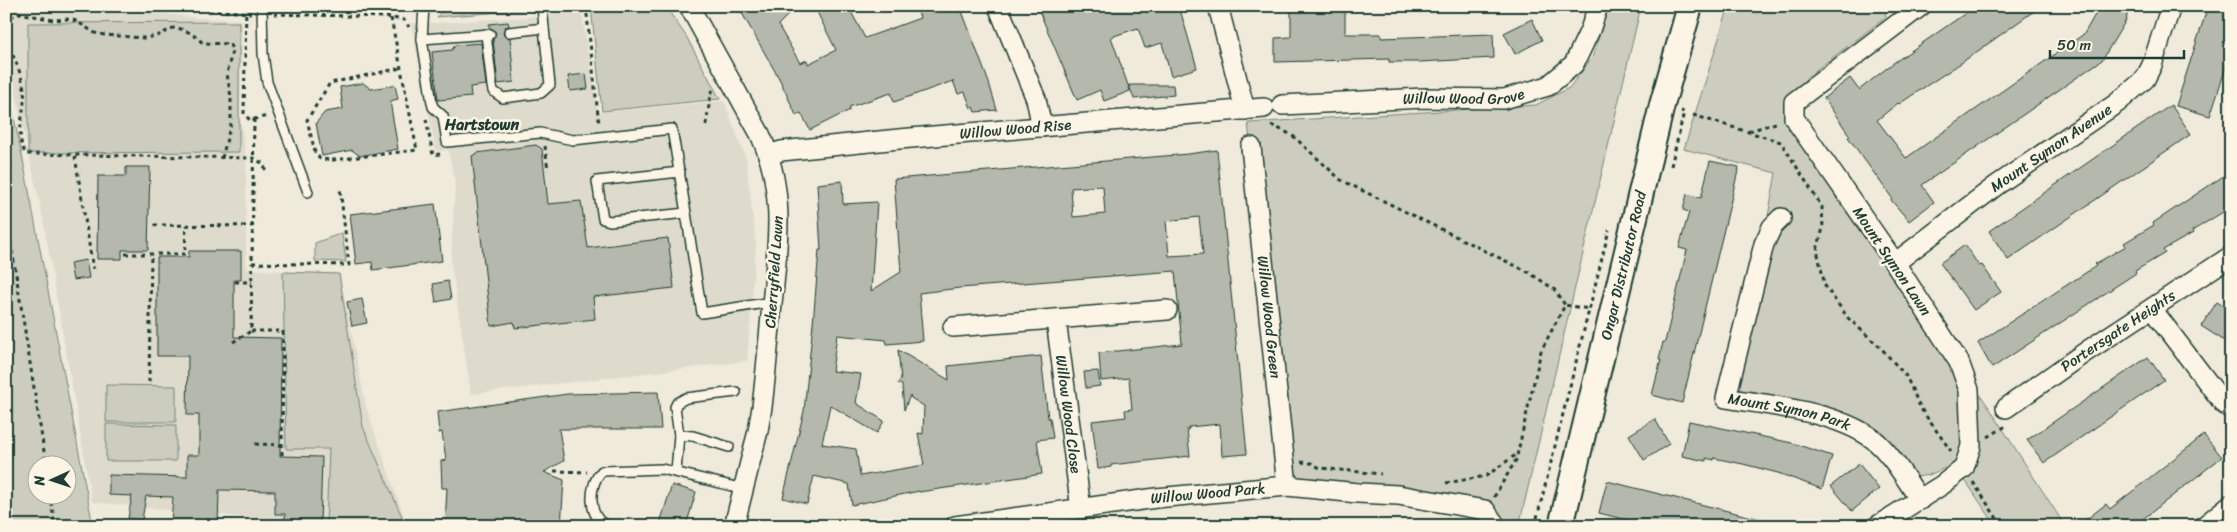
<svg xmlns="http://www.w3.org/2000/svg" width="2237" height="532" viewBox="0 0 2237 532" font-family="Sriracha,sans-serif">
  <style>
    .built { fill: #dedbcc }
    .green { fill: #cccdbf; stroke: #76857a; fill-rule: evenodd }
    .building { fill: #b5b9ad; stroke: #1f3d34; fill-rule: evenodd }
    .lines { fill: none; stroke-linecap: round; stroke-linejoin: round }
    .service-casing { stroke: #1f3d34; stroke-width: 12 }
    .minor-casing { stroke: #1f3d34; stroke-width: 22 }
    .tertiary-casing { stroke: #1f3d34; stroke-width: 28 }
    .path { stroke: #1f3d34; stroke-width: 3; stroke-dasharray: 4 4; stroke-linecap: butt }
    .service { stroke: #fcf5e5; stroke-width: 9 }
    .minor { stroke: #fcf5e5; stroke-width: 19 }
    .tertiary { stroke: #fcf5e5; stroke-width: 24 }
    .labels { text-anchor: middle; stroke-width: 5; stroke-linejoin: round; paint-order: stroke }
    .street-label { font-size: 15px; fill: #1f3d34; stroke: #fcf5e5 }
    .neighbourhood-label { font-size: 16px; font-weight: bold; fill: #1f3d34; stroke: #fcf5e5 }
  </style>
  <rect width="100%" height="100%" fill="#efeada"/>
  <filter id="ink" filterUnits="userSpaceOnUse"><feTurbulence type="fractalNoise" baseFrequency=".02" numOctaves="2"/><feDisplacementMap in="SourceGraphic" scale="10" xChannelSelector="R" yChannelSelector="G"/><feConvolveMatrix kernelMatrix="1 2 1 2 8 2 1 2 1" color-interpolation-filters="sRGB"/></filter>
  <g filter="url(#ink)">
    <!-- built -->
    <g class="built">
      <path d="M6,6H101L198,18L242,20L240,117L246,158V269L340,274L366,407L407,526H329L92,502L43,219L6,49Z"/>
      <path d="M581,10L598,112L724,101L746,159L756,245L747,361L471,394L451,262L455,182L448,150L436,151L411,23H436L528,17Z"/>
    </g>
    <!-- green -->
    <g class="green">
      <path d="M446,6H524L527,10L437,17Z"/>
      <path d="M665,6L686,36L720,99L602,111L591,7Z"/>
      <path d="M1609,6H1641L1519,526H1504L1498,511L1482,503L1289,478L1248,123L1536,105L1569,88L1592,58Z"/>
      <path d="M1729,6H1884L1886,17L1807,77L1788,104L1793,125L1988,406L2065,526H1996L1954,464L1929,475L1916,477L1899,459L1883,433L1838,412L1741,394L1738,378L1776,173L1684,149Z"/>
      <path d="M239,22V152L28,153V23Z"/>
      <path d="M6,81L23,160L93,526H6ZM68,464V494H38V464Z"/>
      <path d="M342,233L346,262L315,261V243Z"/>
      <path d="M283,272L339,274L363,427L406,526H326L329,449H286Z"/>
      <path d="M106,385L176,386V422H106Z"/>
      <path d="M106,424L176,425V461H106Z"/>
    </g>
    <!-- building -->
    <g class="building">
      <path d="M738,6H784L788,15L778,25L800,63L807,60L808,64L836,50L814,6H848L865,38L920,18L916,6H960L989,83L997,110L975,112L973,107L971,108L965,92L958,94L953,81L894,102L891,93L849,107L850,110L810,130L801,113L796,115L780,80Z"/>
      <path d="M1037,6H1179L1197,68L1171,76L1162,43L1145,48L1138,28L1111,37L1130,91L1104,101L1100,90L1077,100Z"/>
      <path d="M1291,6H1345V34H1381V38L1493,34L1494,58L1419,62H1389V59L1275,62V38L1291,37Z"/>
      <path d="M1976,6H2041L1961,63L1899,104L1898,103L1877,120L1906,158L2084,34L2100,6H2129L2126,20L2102,60L1922,185L1934,202L1909,221L1891,200L1892,198L1848,137L1850,136L1824,98L1850,78L1859,90L1892,64Z"/>
      <path d="M2208,6H2231V58H2229L2210,116L2176,106Z"/>
      <path d="M1532,19L1542,40L1515,54L1504,33Z"/>
      <path d="M508,22L509,26L505,27L503,32L504,36L510,38L514,82L498,84L493,39L496,33L493,29L489,28V24Z"/>
      <path d="M481,43L486,85L470,87L471,97L438,100L432,52L452,50L455,45Z"/>
      <path d="M586,74L588,89L570,91L568,76Z"/>
      <path d="M363,83L371,89L395,85L398,99L390,101L398,149L360,156L352,150L322,156L316,123L325,112L343,109L340,87Z"/>
      <path d="M1129,85H1173L1174,95L1134,99Z"/>
      <path d="M2171,105L2191,134L2008,260L1989,231Z"/>
      <path d="M536,145L542,149L548,204L581,201L588,248L668,238L674,288L593,297L595,319L515,328L514,322L491,326L472,156L477,153Z"/>
      <path d="M1217,150L1247,454L1222,456L1220,424L1189,427V429H1187L1190,456L1111,465V467L1098,469L1092,421L1126,417L1125,410L1132,409L1129,378L1101,381L1099,353L1182,344L1175,271L960,288L919,293L923,341L887,344L886,340L837,335L832,371L861,374L856,403L884,421L877,433L830,405L822,444L856,449L860,476L924,465L918,433L923,434L924,406L911,398L910,395L904,410L902,385L898,383L901,379L898,350L949,380L948,366L1041,356L1048,418H1050L1053,438L1037,440L1042,474L919,492V491L852,505L849,484L814,476L807,504L783,498L804,411L813,324L819,250H821L817,184L842,181L843,204L877,202L871,291L901,272L894,179L1188,154ZM1103,186L1105,214L1073,217L1071,188ZM1199,217L1203,254L1169,256L1166,221Z"/>
      <path d="M1710,161L1739,167L1682,403L1652,395L1661,360H1659L1663,342H1665L1687,250L1679,248L1689,212L1683,210L1687,194L1701,198Z"/>
      <path d="M126,167H150L148,250H122V259H97L98,176H126Z"/>
      <path d="M2231,171V207L2192,231L2193,233L2163,250L2165,253L2135,271L2136,273L1992,368L1978,343L2096,266L2095,264L2126,246L2124,243L2154,225L2153,223Z"/>
      <path d="M435,204L442,261L373,270L372,262L356,264L350,214Z"/>
      <path d="M1965,245L1979,266L1982,265L2001,292L1974,310L1940,263Z"/>
      <path d="M189,251H241V280H234V337L281,338L280,456L322,457L320,526H285V514H275V491L219,490L218,526H180V523L171,522L173,497L146,496L142,520L128,518L132,496L109,495V475L187,477V455H199V415H187L188,356H157V257H189Z"/>
      <path d="M86,260L89,278L73,280L70,263Z"/>
      <path d="M448,281L451,299L436,302L433,284Z"/>
      <path d="M362,299L367,323L352,326L347,302Z"/>
      <path d="M2217,302L2231,311V345L2201,326Z"/>
      <path d="M2148,357L2164,380L2044,463L2027,440Z"/>
      <path d="M1098,371L1100,386L1086,388L1084,372Z"/>
      <path d="M658,392L661,429H559L564,461L544,472L564,480L561,526H445L447,488H442L441,461L446,460L442,432L439,433L437,412L568,394Z"/>
      <path d="M1655,419L1669,444L1644,460L1629,435Z"/>
      <path d="M1689,421L1792,443L1832,456L1822,489L1778,473L1743,464L1714,458V460L1706,458V461L1682,456Z"/>
      <path d="M2204,435L2222,457L2134,526H2078L2106,504L2110,509Z"/>
      <path d="M1859,464L1879,489L1852,511L1831,486Z"/>
      <path d="M1607,481L1764,520L1763,526H1651L1599,513Z"/>
      <path d="M672,485L696,492L686,526H659Z"/>
    </g>
    <g class="lines">
      <!-- service casing -->
      <g class="service-casing">
        <g id="service">
          <path d="M262,6L263,54L267,82L308,192"/>
          <path d="M424,6L422,39L490,34"/>
          <path d="M509,32L544,28L542,6"/>
          <path d="M486,34L492,86L493,91L503,98L541,93L550,85L544,28"/>
          <path d="M422,39L432,103L433,107L443,116L447,142L540,133L573,140L672,129L686,213"/>
          <path d="M680,172L597,181L603,219L610,221L686,213L702,313L772,302"/>
          <path d="M679,435L693,436L729,447"/>
          <path d="M676,472L679,435L675,407L677,403L686,398L736,392"/>
          <path d="M609,526C587,520 588,484 602,471L662,469L744,489"/>
        </g>
      </g>
      <!-- minor casing -->
      <g class="minor-casing">
        <g id="minor">
          <path d="M689,6L760,134C786,191 778,244 772,304C769,338 766,373 762,407L758,431L734,526"/>
          <path d="M998,6L1036,99L1042,127"/>
          <path d="M1218,6L1245,110"/>
          <path id="s1" d="M1282,105L1424,98L1504,99L1548,86L1574,64L1590,30L1598,6"/>
          <path id="s2" d="M1251,147L1287,486"/>
          <path id="s3" d="M768,155L781,151L899,139L1264,108"/>
          <path id="s4" d="M1781,218L1772,227L1764,244L1726,398C1772,406 1834,411 1873,439C1891,453 1907,481 1920,500"/>
          <path id="s5" d="M1895,263L1997,185L2117,103L2145,79L2152,65L2171,6"/>
          <path d="M2152,309L2224,404L2231,409"/>
          <path id="s6" d="M1056,320L1081,509"/>
          <path d="M953,327L1167,310"/>
          <path id="s7" d="M2006,408L2087,351L2231,256"/>
          <path id="s8" d="M955,526L1156,498L1287,486L1358,493L1398,495L1485,510L1496,526"/>
          <path d="M1877,526L1942,485L1964,468L1971,446L1969,390L1959,362L1895,263L1794,118V102L1921,6"/>
          <path d="M2204,526L2231,504"/>
        </g>
      </g>
      <!-- tertiary casing -->
      <g class="tertiary-casing">
        <g id="tertiary">
          <path id="s9" d="M1561,526L1662,105L1690,6"/>
        </g>
      </g>
      <!-- path -->
      <g class="path">
        <path d="M161,6L251,13"/>
        <path d="M246,6L244,114L250,120L268,116"/>
        <path d="M586,6L599,124"/>
        <path d="M274,14L386,17L404,20L409,27"/>
        <path d="M391,18L417,150L333,160L320,159L315,152L307,120L330,83L401,68"/>
        <path d="M6,24L14,15L20,13L53,20L69,19L76,21L95,33L104,35L144,38L157,36L173,28H178L191,33L203,43L230,44L232,51L227,74L231,97V123L222,158"/>
        <path d="M6,40C13,56 21,71 24,89C27,110 13,134 26,154L253,158L262,163L267,172"/>
        <path d="M1693,115L1781,142L1822,207L1823,228L1817,250L1825,286L1848,318L1880,347L1906,376L1921,409L1951,451"/>
        <path d="M254,119L252,263L349,265L340,188"/>
        <path d="M426,119L433,155L440,154"/>
        <path d="M706,125L711,93L715,87"/>
        <path d="M1271,125L1292,135L1341,180L1528,272L1554,289L1565,305"/>
        <path d="M1749,131L1779,122"/>
        <path d="M6,144L11,169L6,188"/>
        <path d="M545,146L548,170"/>
        <path d="M75,156L93,269"/>
        <path d="M1671,166L1684,112L1681,111"/>
        <path d="M6,211L46,464"/>
        <path d="M154,225L252,226"/>
        <path d="M125,254H185L186,225"/>
        <path d="M235,282H252"/>
        <path d="M251,331H283L282,455"/>
        <path d="M233,342L251,331L252,263"/>
        <path d="M149,382L151,254"/>
        <path d="M1988,437L2006,426"/>
        <path d="M255,444L282,445"/>
        <path d="M1301,462L1311,463L1320,468L1381,474"/>
        <path d="M554,471L587,472"/>
        <path d="M1973,482L2002,526"/>
        <path d="M1446,483L1486,476L1517,454"/>
        <path d="M50,494L55,526"/>
        <path d="M1494,497L1516,460L1541,351L1565,305L1589,309"/>
        <path d="M1535,526L1609,230"/>
      </g>
      <!-- service -->
      <use href="#service" class="service"/>
      <!-- minor -->
      <use href="#minor" class="minor"/>
      <!-- tertiary -->
      <use href="#tertiary" class="tertiary"/>
    </g>
  </g>
  <g class="labels">
    <!-- street labels -->
    <g class="street-label">
      <text dy="5" stroke="none"><textPath href="#s1" startOffset="182">Willow Wood Grove</textPath></text>
      <text dy="5" stroke="none"><textPath href="#s3" startOffset="249">Willow Wood Rise</textPath></text>
      <text dy="5" stroke="none"><textPath href="#s5" startOffset="194">Mount Symon Avenue</textPath></text>
      <text transform="translate(1892 261) rotate(56)" y="5">Mount Symon Lawn</text>
      <text dy="5" stroke="none"><textPath href="#s9" startOffset="268">Ongar Distributor Road</textPath></text>
      <text transform="translate(774 272) rotate(-86)" y="5">Cherryfield Lawn</text>
      <text dy="5" stroke="none"><textPath href="#s2" startOffset="171">Willow Wood Green</textPath></text>
      <text dy="5" stroke="none"><textPath href="#s7" startOffset="136">Portersgate Heights</textPath></text>
      <text dy="5" stroke="none"><textPath href="#s4" startOffset="255">Mount Symon Park</textPath></text>
      <text dy="5" stroke="none"><textPath href="#s6" startOffset="95">Willow Wood Close</textPath></text>
      <text dy="5" stroke="none"><textPath href="#s8" startOffset="255">Willow Wood Park</textPath></text>
    </g>
    <!-- neighbourhood labels -->
    <g class="neighbourhood-label">
      <text x="482" y="130">Hartstown</text>
    </g>
  </g>
  <!-- margin -->
  <rect width="2237" height="532" fill="none" stroke="#fcf5e5" stroke-width="25"/>
  <rect x="12" y="12" width="2212" height="507" fill="none" stroke="#1f3d34" stroke-width="2" filter="url(#ink)"/>
  <!-- north arrow -->
  <g transform="translate(52 480) rotate(267)"><circle r="24" fill="#fcf5e5" stroke="#a4ab9e"/>
  <path d="M0-4L9 19L0 12L-9 19Z" fill="#1f3d34"/>
  <text y="-8" font-size="14" font-weight="bold" text-anchor="middle" fill="#1f3d34">N</text>
  </g>
  <!-- scale -->
  <path d="M2050 50v8h134v-8" fill="none" stroke="#1f3d34" stroke-width="2.5"/>
  <text x="2057" y="50" font-size="15" fill="#1f3d34" stroke="#fcf5e5" stroke-width="4" paint-order="stroke">50 m</text>
</svg>
